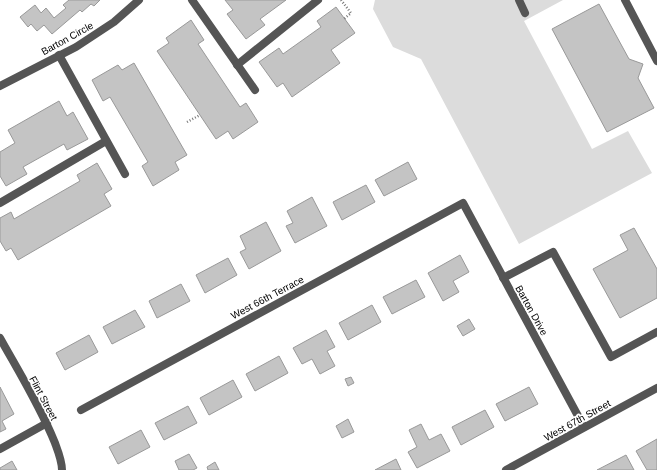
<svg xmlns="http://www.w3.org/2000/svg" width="657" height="470" viewBox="0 0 657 470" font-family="Helvetica,sans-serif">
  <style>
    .green { fill: #dcdcdc }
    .building { fill: #c4c4c4; stroke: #999 }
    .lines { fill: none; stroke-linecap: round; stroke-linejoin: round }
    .path { stroke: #777; stroke-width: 2.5; stroke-dasharray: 1 2; stroke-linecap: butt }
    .service { stroke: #555; stroke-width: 8 }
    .minor { stroke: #555; stroke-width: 8 }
    .tertiary { stroke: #555; stroke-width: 8 }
    .labels { text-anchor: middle; stroke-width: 3.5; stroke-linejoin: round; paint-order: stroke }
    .street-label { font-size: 10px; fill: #000; stroke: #fff }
  </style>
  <rect width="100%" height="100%" fill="#fff"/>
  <!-- green -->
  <path class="green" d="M375,0H563L524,21L592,149L628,131L652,173L519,244L421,59L393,47L373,9Z"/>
  <!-- building -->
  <g class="building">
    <path d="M69,0H100L94,6L91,4L82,12L80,10L52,34L44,25L37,31L31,24L28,27L20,17L35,5L41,13L46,8L54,18L66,8L63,5Z"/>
    <path d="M225,0H286L260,19L265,25L246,39L227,14L233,10Z"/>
    <path d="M599,4L629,59L643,64L638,78L654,108L607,132L552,29Z"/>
    <path d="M336,7L355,33L331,50L340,63L292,97L283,83L277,87L259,62L279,48L283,54L321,27L317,21Z"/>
    <path d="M191,20L204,40L198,44L240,107L246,103L258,122L233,139L228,131L216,139L157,51L169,43L166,38Z"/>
    <path d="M134,63L187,155L175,162L179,170L153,186L142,166L148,162L110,97L103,101L92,80L118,65L122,70Z"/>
    <path d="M59,101L67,116L73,112L88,139L67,150L64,144L23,167L27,174L6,186L0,176V152L15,143L8,130Z"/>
    <path d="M408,162L417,179L384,196L375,180Z"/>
    <path d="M97,163L112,189L104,194L111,206L18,260L11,248L6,251L0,241V218L11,212L14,219L80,181L77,175Z"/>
    <path d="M366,185L375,202L342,220L333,202Z"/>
    <path d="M312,197L327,226L295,243L286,226L293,223L287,211Z"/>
    <path d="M266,222L281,251L249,269L240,252L246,249L240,236Z"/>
    <path d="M634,228L657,269V298L620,318L593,269L628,250L620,235Z"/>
    <path d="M460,255L469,272L453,281L459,292L443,301L428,273Z"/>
    <path d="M228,258L237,275L205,293L196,275Z"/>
    <path d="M416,280L425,297L392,314L383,297Z"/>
    <path d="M181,284L190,301L157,318L149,301Z"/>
    <path d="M372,305L381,322L348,340L339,323Z"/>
    <path d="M135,310L145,327L112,344L103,327Z"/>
    <path d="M469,319L475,329L463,336L457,326Z"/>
    <path d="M326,330L335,347L327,351L335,366L320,374L312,359L302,364L293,348Z"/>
    <path d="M89,335L98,352L65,370L56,353Z"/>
    <path d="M279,356L288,373L255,391L246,374Z"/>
    <path d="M351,377L354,383L348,386L345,379Z"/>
    <path d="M233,380L242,397L209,415L200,398Z"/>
    <path d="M0,387L14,414L2,421L6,429L0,432Z"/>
    <path d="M529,387L538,404L505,421L496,404Z"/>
    <path d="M188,406L197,423L164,440L155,423Z"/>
    <path d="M485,410L494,427L461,445L452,427Z"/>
    <path d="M348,419L354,432L342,438L336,426Z"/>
    <path d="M421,424L429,440L441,434L450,451L417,468L408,452L417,447L409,430Z"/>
    <path d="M141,430L150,447L118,464L109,447Z"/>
    <path d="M657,439V470H647L636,451Z"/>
    <path d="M189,454L197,468L193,470H179L175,461Z"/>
    <path d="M626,455L634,470H597Z"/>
    <path d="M396,459L401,470H375Z"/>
    <path d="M12,461L17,470H0V468Z"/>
    <path d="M215,462L219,470H208L207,467Z"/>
  </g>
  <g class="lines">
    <!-- path -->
    <g class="path">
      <path d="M341,0L351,13L344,19"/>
      <path d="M187,122L200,115"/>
    </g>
    <!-- service -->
    <g class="service">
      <path d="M519,0L525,13"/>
      <path d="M625,0L657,61"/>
      <path d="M503,278L553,252L611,357L657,332"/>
    </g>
    <!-- minor -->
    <g class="minor">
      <path d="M192,0L255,90"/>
      <path d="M59,55L125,174"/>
      <path d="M237,65L318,0"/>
      <path d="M0,86L76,47L114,22L139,0"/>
      <path d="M0,203L106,141"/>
      <path d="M0,338C19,372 40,406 55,443C58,451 62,461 62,470"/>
      <path d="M81,410L463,203L584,427"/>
      <path d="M0,449L47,423"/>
    </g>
    <!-- tertiary -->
    <path class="tertiary" d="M506,470L657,388"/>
  </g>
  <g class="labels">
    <!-- street labels -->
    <g class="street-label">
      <text transform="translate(67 38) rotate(-29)" y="4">Barton Circle</text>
      <text transform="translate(267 297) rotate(-28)" y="4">West 66th Terrace</text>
      <text transform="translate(532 310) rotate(61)" y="4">Barton Drive</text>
      <text transform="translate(44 398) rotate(62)" y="4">Flint Street</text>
      <text transform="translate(577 420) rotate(-29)" y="4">West 67th Street</text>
    </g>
  </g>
</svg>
